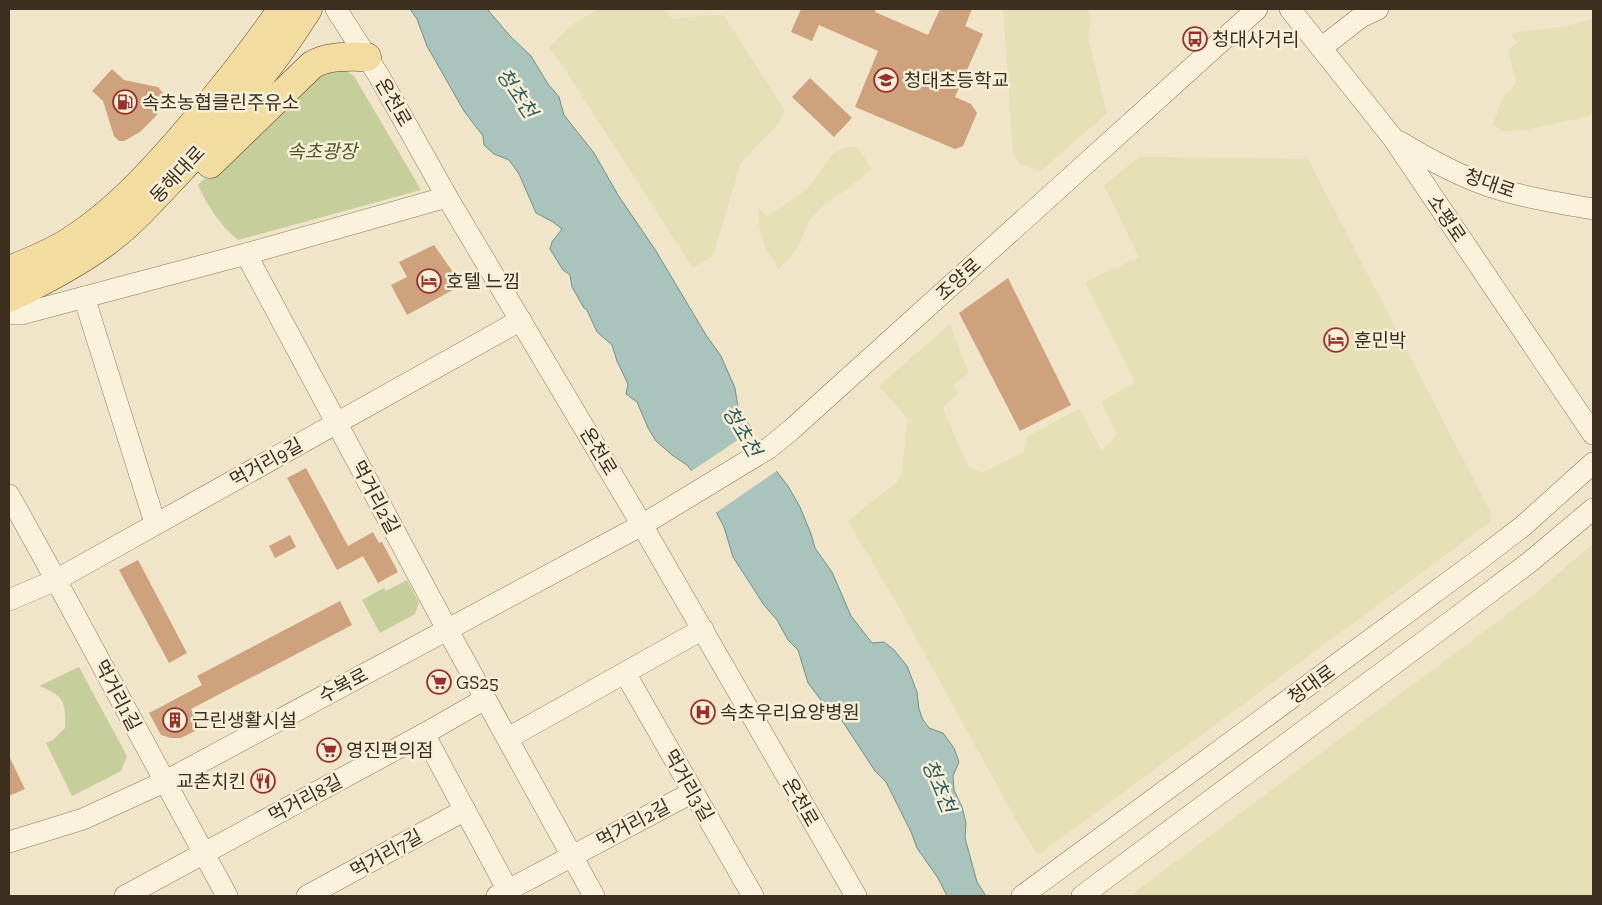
<svg xmlns="http://www.w3.org/2000/svg" width="1602" height="905" viewBox="0 0 1602 905" font-family="'Zilla Slab','Noto Sans KR',serif">
  <style>
    .farmland { fill: #e5e0b5 }
    .green { fill: #c6ce9b }
    .water { fill: #a9c3bd; stroke: #6f928b }
    .pier { fill: #f0e5c8 }
    .building { fill: #cea27d }
    .lines { fill: none; stroke-linecap: round; stroke-linejoin: round }
    .minor-casing { stroke: #8c785c; stroke-width: 22 }
    .major-casing { stroke: #5a4530; stroke-width: 29 }
    .minor { stroke: #faf2dc; stroke-width: 21 }
    .major { stroke: #f2dca0; stroke-width: 28 }
    .labels { text-anchor: middle; stroke-width: 5; stroke-linejoin: round; paint-order: stroke }
    .poi-label { font-size: 19px; fill: #3c2f20; stroke: #f7efd8; text-anchor: start }
    .street-label { font-size: 19px; fill: #3c2f20; stroke: #f7efd8 }
    .park-label { font-size: 19px; font-style: italic; fill: #4a5926; stroke: #f7efd8 }
    .water-label { font-size: 20px; font-style: italic; fill: #2f5c5b; stroke: #f7efd8 }
  </style>
  <rect width="100%" height="100%" fill="#f0e5c8"/>
  <!-- farmland -->
  <g class="farmland">
    <path d="M598,9H663L673,19L723,14L785,111L778,124L741,163L713,256L693,268L564,68L549,47L576,22Z"/>
    <path d="M1003,9H1088L1091,18L1088,37L1107,113L1041,171L1019,164L1013,151Z"/>
    <path d="M1593,18V109L1590,116L1525,130L1502,131L1493,124L1503,98L1516,83L1508,50L1517,43L1511,33L1567,26Z"/>
    <path d="M847,147H855L859,150L872,169L847,189L825,204L810,219L801,241L791,257L778,269L765,247L759,225L758,207L767,216L793,199L808,188L831,156L838,150Z"/>
    <path d="M1139,157L1308,159L1491,513L1490,522L1451,551L1038,855L1019,825L900,609L848,521L897,482L902,471L908,419L879,386L950,324L969,373L954,384L957,394L943,408L967,465L981,473L1024,452L1028,436L1079,409L1102,451L1117,434L1101,402L1135,382L1085,282L1139,257L1104,186Z"/>
    <path d="M1593,544V896H1130L1534,594Z"/>
  </g>
  <!-- green -->
  <g class="green">
    <path d="M342,68L354,76L421,190L238,240C220,225 208,207 198,185L312,72Z"/>
    <path d="M407,580L419,602L415,614L380,633L362,600L384,588L386,591Z"/>
    <path d="M79,667L127,756L121,771L72,796L46,743L53,740L65,728C66,702 64,695 39,686Z"/>
  </g>
  <!-- water -->
  <path class="water" d="M410,9H487L510,36L531,56L548,84L559,97L564,115L594,153L618,195L656,251L706,335L721,356L735,388L738,407L759,441L770,463L788,486L800,507L811,534L815,548L832,572L851,616L872,643L884,642L894,650L907,666L917,692L919,709L923,720L929,728L943,733L954,748L959,762L953,776L954,790L962,807L966,823L965,838L977,882L986,896H947L938,878L917,848L911,832L886,782L875,771L835,710L824,704L808,683L798,650L788,640L777,620L764,605L733,557L724,527L700,481L687,465L672,455L656,441L648,428L637,402L626,394L628,384L617,361L612,345L597,332L587,310L584,308L572,287L570,275L563,270L550,249L552,242L562,229L553,222L536,213L519,174L509,160L494,154L484,145L483,136L464,111L427,46L417,19Z"/>
  <!-- pier -->
  <path class="pier" d="M754,429L761,439L772,462L778,470L714,514L706,495L690,472Z"/>
  <!-- building -->
  <g class="building">
    <path d="M801,9H876L875,12L928,35L940,9H972L965,26L983,34L955,97L971,104L977,113L963,146L955,149L855,107L878,51L819,25L812,41L791,32Z"/>
    <path d="M112,69L124,80L158,87L163,93V101L157,115L140,132L124,141H119L114,136L103,101L92,91Z"/>
    <path d="M810,78L852,118L834,137L792,97Z"/>
    <path d="M434,245L462,285L407,315L391,285L407,277L399,262Z"/>
    <path d="M1008,278L1071,405L1020,431L959,313Z"/>
    <path d="M306,468L348,546L373,532L379,543L382,542L398,572L378,583L363,556L337,570L287,478Z"/>
    <path d="M290,535L296,547L275,558L269,546Z"/>
    <path d="M138,560L187,653L169,663L119,570Z"/>
    <path d="M340,601L352,625L191,709L201,728L181,738H171L161,735L149,713L202,685L197,676Z"/>
    <path d="M9,756L25,789L9,796Z"/>
  </g>
  <g class="lines">
    <!-- minor casing -->
    <g class="minor-casing">
      <g id="minor">
        <path d="M336,9L379,76L447,197L642,525L856,896"/>
        <path d="M1290,9L1393,138L1593,434"/>
        <path d="M1321,48L1361,17L1378,9"/>
        <path d="M1400,142C1428,159 1457,175 1489,186C1522,197 1558,203 1593,209"/>
        <path d="M246,254L447,629L594,896"/>
        <path d="M84,297L155,523"/>
        <path d="M9,314H21L246,254L447,197"/>
        <path d="M9,495L56,580L227,896"/>
        <path d="M9,600L56,580L521,320"/>
        <path d="M625,673L753,896"/>
        <path d="M424,734L511,896"/>
        <path d="M508,738L703,629"/>
        <path d="M9,842L83,819L164,782L642,525L769,448L791,430L1257,9"/>
        <path d="M125,896L424,734L485,699"/>
        <path d="M307,896L465,810"/>
        <path d="M497,896L693,792"/>
        <path d="M1022,896L1480,559L1523,526L1593,463"/>
        <path d="M1082,896L1457,617L1531,561L1593,509"/>
      </g>
    </g>
    <!-- major casing -->
    <g class="major-casing">
      <g id="major">
        <path d="M210,164L312,65C329,55 348,57 367,57"/>
        <path d="M9,270C29,262 49,254 67,243C112,215 147,177 181,138C217,96 251,54 282,9"/>
        <path d="M9,298C42,282 75,265 105,243C130,225 151,201 173,178C223,125 270,70 308,9"/>
      </g>
    </g>
    <!-- minor -->
    <use href="#minor" class="minor"/>
    <!-- major -->
    <use href="#major" class="major"/>
  </g>
  <!-- icons -->
  <defs>
    <g id="bus-ring" transform="scale(1.25)"><circle r="9.5" fill="#f7efd8" stroke="#9d2f2b" stroke-width="1.5"/><path d="M-5-6H5V4H4V6H2V4H-2V6H-4V4H-5ZM-3.5-4V0h7V-4ZM-3.5 1.2v1.5H-2V1.2ZM2 1.2v1.5H3.5V1.2Z" fill="#9d2f2b"/></g>
    <g id="school-ring" transform="scale(1.25)"><circle r="9.5" fill="#f7efd8" stroke="#9d2f2b" stroke-width="1.5"/><path d="M0-5L7-2L0 1L-7-2ZM-4 1L0 2.5L4 1V4Q0 6-4 4Z" fill="#9d2f2b"/></g>
    <g id="fuel-ring" transform="scale(1.25)"><circle r="9.5" fill="#f7efd8" stroke="#9d2f2b" stroke-width="1.5"/><path d="M-5.5-6h7V0h2V4h1.3V-2.5L3-4.5l.8-.8L6-3V5H2.5V1h-1V6h-7ZM-4.2-4.7v3.2H.2V-4.7Z" fill="#9d2f2b"/></g>
    <g id="hotel-ring" transform="scale(1.25)"><circle r="9.5" fill="#f7efd8" stroke="#9d2f2b" stroke-width="1.5"/><path d="M-6-4.5h1.5V1H6V5H4.5V3h-9V5H-6ZM-4 0a1.8 1.8 0 1 1 3.6 0ZM.5 0V-2.5h3Q6-2.5 6 0Z" fill="#9d2f2b"/></g>
    <g id="supermarket-ring" transform="scale(1.25)"><circle r="9.5" fill="#f7efd8" stroke="#9d2f2b" stroke-width="1.5"/><path d="M-6-5.5h2.5l.6 2H6L4.5 2H-2.5L-4.4-4H-6ZM-1.5 3.2a1.3 1.3 0 1 0 .1 0ZM3 3.2a1.3 1.3 0 1 0 .1 0Z" fill="#9d2f2b"/></g>
    <g id="hospital-ring" transform="scale(1.25)"><circle r="9.5" fill="#f7efd8" stroke="#9d2f2b" stroke-width="1.5"/><path d="M-5-5h3v3.5h4V-5h3V5h-3V1.5h-4V5h-3Z" fill="#9d2f2b"/></g>
    <g id="building-ring" transform="scale(1.25)"><circle r="9.5" fill="#f7efd8" stroke="#9d2f2b" stroke-width="1.5"/><path d="M-4-6H4V6H1V3H-1V6H-4ZM-2.5-4.3h1.7v1.8h-1.7ZM.8-4.3h1.7v1.8H.8ZM-2.5-1h1.7V.8h-1.7ZM.8-1h1.7V.8H.8Z" fill="#9d2f2b"/></g>
    <g id="restaurant-ring" transform="scale(1.25)"><circle r="9.5" fill="#f7efd8" stroke="#9d2f2b" stroke-width="1.5"/><path d="M-5-6h1v4h1v-4h1v4h1v-4h1v5L-1.5 .5V6h-2V.5L-5-1ZM5-6V6H3V1.5H1.5Q1.5-4 5-6Z" fill="#9d2f2b"/></g>
  </defs>
  <g fill-rule="evenodd">
    <use href="#bus-ring" x="1195" y="39"/>
    <use href="#school-ring" x="886" y="80"/>
    <use href="#fuel-ring" x="125" y="102"/>
    <use href="#hotel-ring" x="429" y="281"/>
    <use href="#hotel-ring" x="1336" y="340"/>
    <use href="#supermarket-ring" x="439" y="682"/>
    <use href="#hospital-ring" x="703" y="712"/>
    <use href="#building-ring" x="175" y="720"/>
    <use href="#supermarket-ring" x="329" y="750"/>
    <use href="#restaurant-ring" x="263" y="781"/>
  </g>
  <g class="labels">
    <!-- poi labels -->
    <g class="poi-label">
      <text x="1212" y="46">청대사거리</text>
      <text x="904" y="87">청대초등학교</text>
      <text x="142" y="109">속초농협클린주유소</text>
      <text x="446" y="288">호텔 느낌</text>
      <text x="1354" y="347">훈민박</text>
      <text x="456" y="689">GS25</text>
      <text x="720" y="719">속초우리요양병원</text>
      <text x="192" y="727">근린생활시설</text>
      <text x="346" y="757">영진편의점</text>
      <text x="246" y="788" text-anchor="end">교촌치킨</text>
    </g>
    <!-- street labels -->
    <g class="street-label">
      <text transform="translate(394 102) rotate(60)" y="7">온천로</text>
      <text transform="translate(177 174) rotate(-47)" y="7">동해대로</text>
      <text transform="translate(1490 183) rotate(19)" y="7">청대로</text>
      <text transform="translate(1447 218) rotate(56)" y="7">소평로</text>
      <text transform="translate(958 279) rotate(-42)" y="7">조양로</text>
      <text transform="translate(599 451) rotate(59)" y="7">온천로</text>
      <text transform="translate(266 462) rotate(-29)" y="7">먹거리9길</text>
      <text transform="translate(376 497) rotate(62)" y="7">먹거리2길</text>
      <text transform="translate(1311 684) rotate(-36)" y="7">청대로</text>
      <text transform="translate(343 685) rotate(-28)" y="7">수복로</text>
      <text transform="translate(118 695) rotate(62)" y="7">먹거리1길</text>
      <text transform="translate(689 785) rotate(60)" y="7">먹거리3길</text>
      <text transform="translate(305 798) rotate(-28)" y="7">먹거리8길</text>
      <text transform="translate(801 802) rotate(60)" y="7">온천로</text>
      <text transform="translate(633 823) rotate(-28)" y="7">먹거리2길</text>
      <text transform="translate(386 853) rotate(-29)" y="7">먹거리7길</text>
    </g>
    <!-- park labels -->
    <g class="park-label">
      <text x="322" y="158">속초광장</text>
    </g>
    <!-- water labels -->
    <g class="water-label">
      <text transform="translate(517 93) rotate(56)" y="7">청초천</text>
      <text transform="translate(742 431) rotate(59)" y="7">청초천</text>
      <text transform="translate(939 786) rotate(67)" y="7">청초천</text>
    </g>
  </g>
  <!-- border -->
  <rect width="1602" height="905" fill="none" stroke="#3c2f20" stroke-width="20"/>
</svg>
